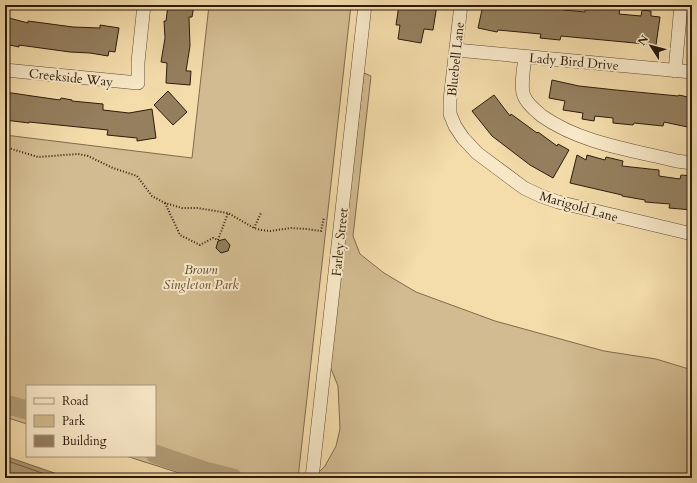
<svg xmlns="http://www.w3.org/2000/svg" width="697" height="483" viewBox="0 0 697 483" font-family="Cardo,serif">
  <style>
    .green { fill: #d2bb90; stroke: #7f6b4d }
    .water { fill: #b09a74; stroke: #7b674a }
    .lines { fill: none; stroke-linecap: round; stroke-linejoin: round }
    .shore { stroke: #6e5a3f; stroke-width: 1 }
    .river { stroke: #b09a74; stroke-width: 19 }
    .building { fill: #947f5e; stroke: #2c1b0a }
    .minor-casing { stroke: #5e4b32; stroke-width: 14 }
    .path { stroke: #2c1b0a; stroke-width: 2; stroke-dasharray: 1 2; stroke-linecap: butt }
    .minor { stroke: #f8e8c8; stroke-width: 13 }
    .labels { text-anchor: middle; stroke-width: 4; stroke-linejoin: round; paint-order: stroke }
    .street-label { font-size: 13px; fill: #2c1b0a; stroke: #f8e8c8 }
    .park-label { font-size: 13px; font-style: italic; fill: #5e4b32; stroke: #f8e8c8 }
  </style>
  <rect width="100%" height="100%" fill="#f4dcab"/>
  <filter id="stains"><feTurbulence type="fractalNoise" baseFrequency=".005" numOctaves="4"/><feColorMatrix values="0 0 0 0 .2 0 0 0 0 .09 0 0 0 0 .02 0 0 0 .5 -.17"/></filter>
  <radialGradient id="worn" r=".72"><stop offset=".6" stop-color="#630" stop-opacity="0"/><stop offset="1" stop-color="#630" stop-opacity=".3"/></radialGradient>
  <!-- green -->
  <g class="green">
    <path d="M209,5H351L298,478H195L126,456H155V386H27V424L5,417V135L192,158Z"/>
    <path d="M364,73L371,76L353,236L360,254L384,273L416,292L495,321L604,351L656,359L692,370V478H318V473L325,466L336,446L340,429L338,386L329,364Z"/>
  </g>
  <!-- water -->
  <path class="water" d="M5,456L69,478H25L5,473Z"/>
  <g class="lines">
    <!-- shore -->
    <path class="shore" d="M5,460L56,478"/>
    <!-- river -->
    <g class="river">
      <path d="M5,404L27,410"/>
      <path d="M155,454L205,471L233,478"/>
    </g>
  </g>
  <!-- building -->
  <g class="building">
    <path d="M168,5H194L192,17H189L190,46L186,71H191L190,85L166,83L167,63L161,62L165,38L164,21H166Z"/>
    <path d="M399,5H437L433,30L424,29L421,43L398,39L400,25H396Z"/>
    <path d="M483,5H540L564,8V10L585,12L586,5H590L620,8L619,14L641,16L642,10L651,11V16L660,17L656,45L561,36L560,40L540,38L541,34L498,30L497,32L478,28Z"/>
    <path d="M5,17L28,23V21L73,27L100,28V25L119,28L115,52L109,51L108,56L90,53L70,52L19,45V47L5,44Z"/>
    <path d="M552,80L579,86L616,90L678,96L679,95L692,98V128L664,122L663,126L634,123L633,125L613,123V118L595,116L594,121L582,119L583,113L563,110L565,101L549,98Z"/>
    <path d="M168,91L187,112L173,125L154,105Z"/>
    <path d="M5,92L39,97L60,100L61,98L72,100V101L103,104V110L129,113L152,109L156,138L137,141V138L107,135L108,130L29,122V123L5,120Z"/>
    <path d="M494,95L510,116L511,114L537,133L538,132L557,146L558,144L569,150L553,178L530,165L492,136L472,111Z"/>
    <path d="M577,155L586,160L587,155L605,160L606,157L623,161L622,166L659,170V176L680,179L681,175L692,176V210L669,208L670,204L645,202V200L622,196V195L570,183Z"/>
    <path d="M225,239L230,245L228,251L221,253L216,248L218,241Z"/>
  </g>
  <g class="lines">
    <!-- minor casing -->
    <g class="minor-casing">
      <g id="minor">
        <path d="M461,5L450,100V114L455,126L463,138L477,153L524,188L541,196L558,202L692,234"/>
        <path d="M456,50L692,72"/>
        <path d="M525,57C524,67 520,87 524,96C527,104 536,111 542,116C580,143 632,150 677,161L692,163"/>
        <path d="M5,70L138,83V62L144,5"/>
        <path d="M675,71L681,5"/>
        <path d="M312,478L365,5"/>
      </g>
    </g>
    <!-- path -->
    <g class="path">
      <path d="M5,147L38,157L78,154L88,156L113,168L137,176L152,196L165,203L182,208H197L228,213L254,228L261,230L270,231L291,228L306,229L321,231L324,217"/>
      <path d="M165,203L180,235L200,245L213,238L218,240L228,213"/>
      <path d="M254,228L261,213"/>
    </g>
    <!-- minor -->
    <use href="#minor" class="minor"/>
  </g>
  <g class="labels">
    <!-- street labels -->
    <g class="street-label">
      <text transform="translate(455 59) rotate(-84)" y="5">Bluebell Lane</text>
      <text transform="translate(574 61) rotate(5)" y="5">Lady Bird Drive</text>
      <text transform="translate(71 77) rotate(6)" y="5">Creekside Way</text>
      <text transform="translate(579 206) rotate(16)" y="5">Marigold Lane</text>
      <text transform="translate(339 242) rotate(-84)" y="5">Farley Street</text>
    </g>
    <!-- park labels -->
    <g class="park-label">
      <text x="201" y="274">Brown<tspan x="201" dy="15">Singleton Park</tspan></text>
    </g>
  </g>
  <!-- margin -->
  <rect width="697" height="483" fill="none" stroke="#f4dcab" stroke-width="20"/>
  <rect x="6" y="6" width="685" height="471" fill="none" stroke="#2c1b0a" stroke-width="2"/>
  <rect x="10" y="10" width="677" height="463" fill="none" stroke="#2c1b0a"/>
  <!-- legend -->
  <rect x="26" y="385" width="130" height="72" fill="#f8e8c8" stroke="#a6967c"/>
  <rect x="34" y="398" width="20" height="6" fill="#f8e8c8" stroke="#a6967c"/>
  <text x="62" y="405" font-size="12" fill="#2c1b0a">Road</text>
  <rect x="34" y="415" width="20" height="12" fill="#d2bb90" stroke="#a6967c"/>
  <text x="62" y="425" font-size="12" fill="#2c1b0a">Park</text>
  <rect x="34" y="435" width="20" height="12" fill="#947f5e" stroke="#a6967c"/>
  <text x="62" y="445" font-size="12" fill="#2c1b0a">Building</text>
  <!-- north arrow -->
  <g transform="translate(651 46) rotate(306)" stroke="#f8e8c8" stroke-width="3" paint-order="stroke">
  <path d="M0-3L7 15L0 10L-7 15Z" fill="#2c1b0a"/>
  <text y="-6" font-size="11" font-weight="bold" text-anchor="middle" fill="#2c1b0a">N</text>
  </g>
  <rect width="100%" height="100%" filter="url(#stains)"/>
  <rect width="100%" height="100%" fill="url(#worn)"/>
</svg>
